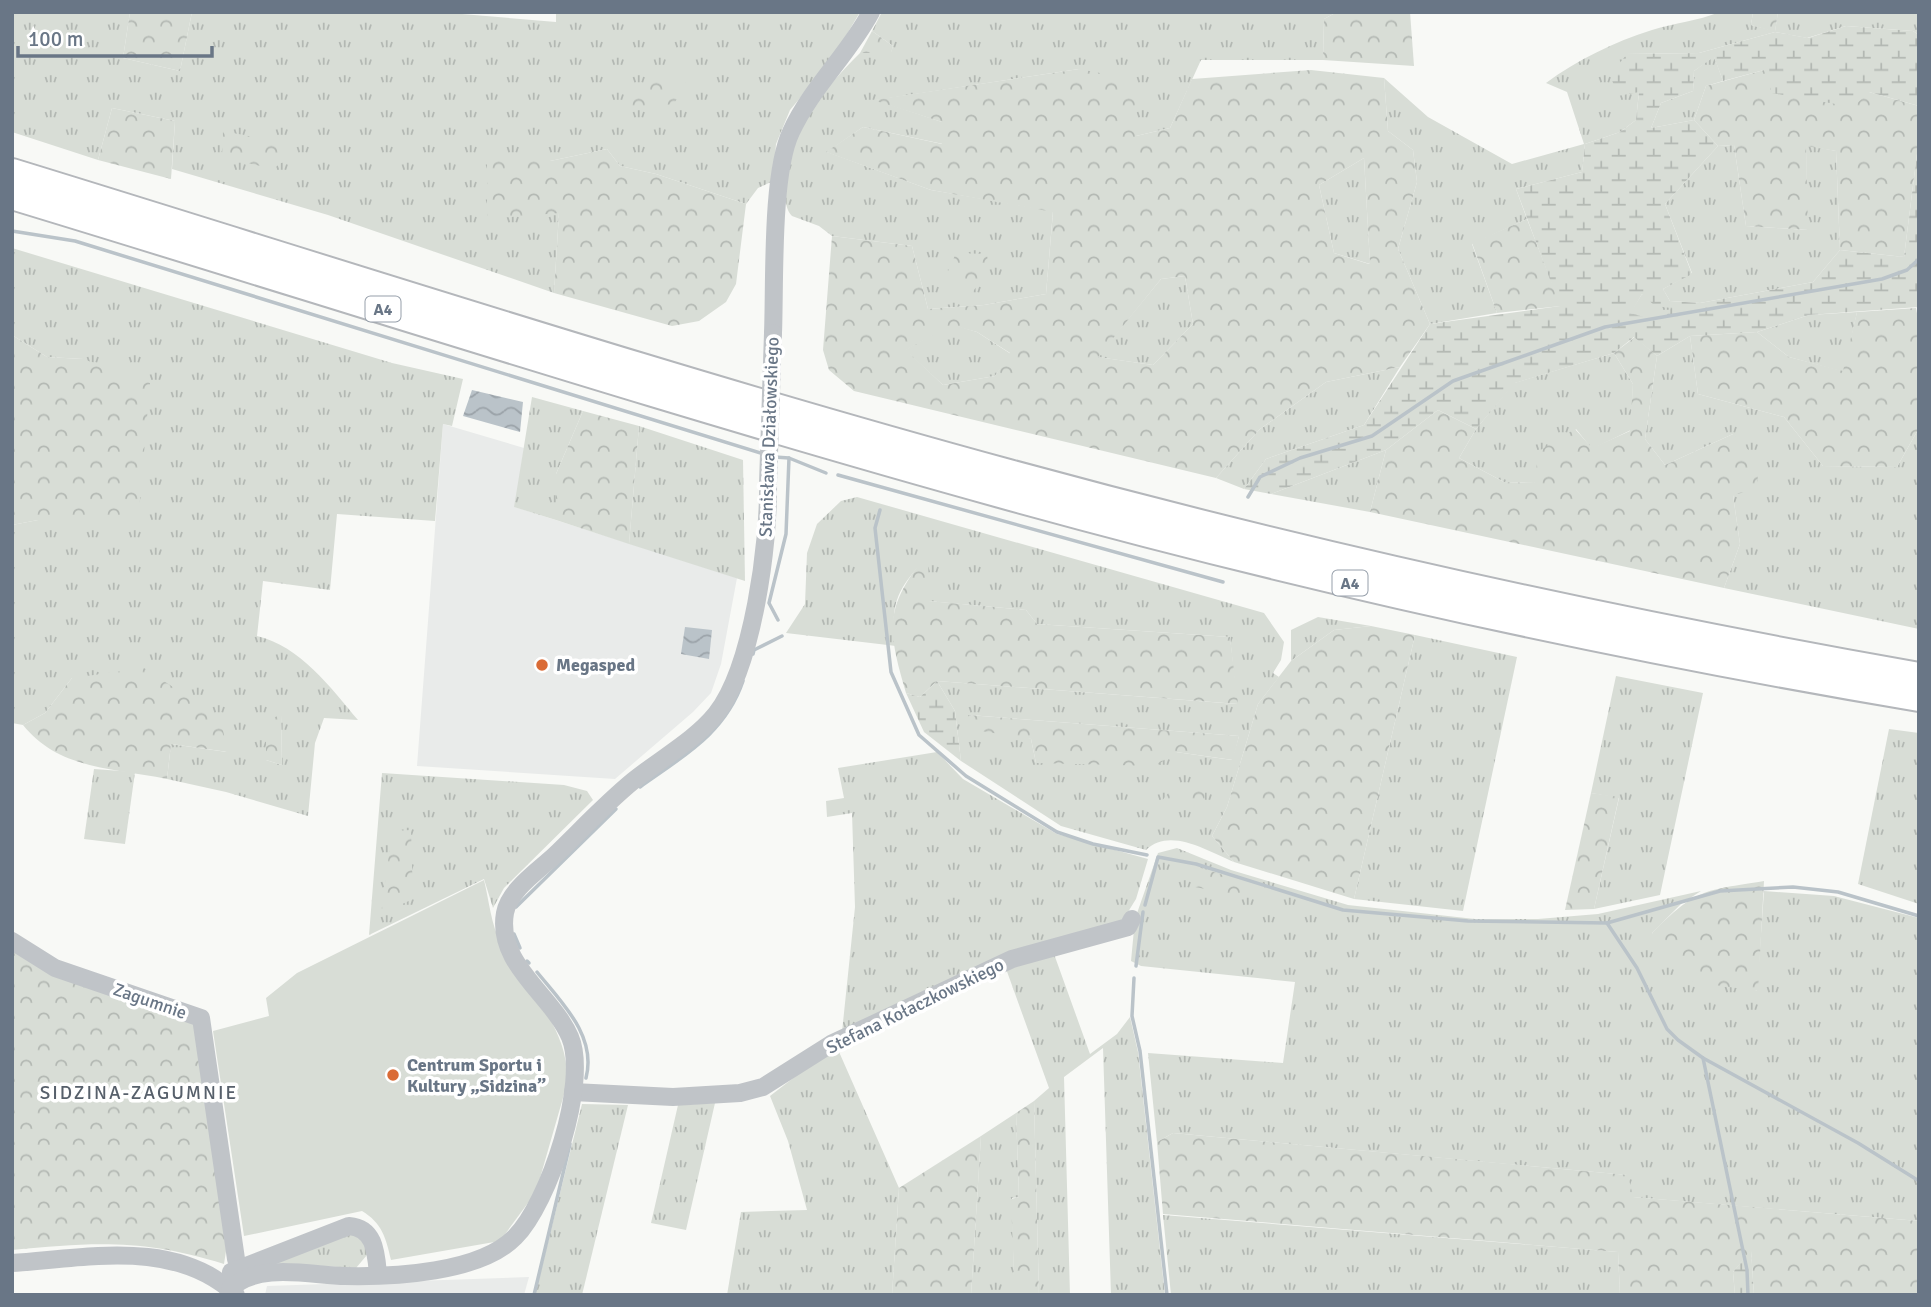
<svg xmlns="http://www.w3.org/2000/svg" width="1931" height="1307" viewBox="0 0 1931 1307" font-family="Signika,sans-serif">
  <style>
    .built { fill: #e9ebea }
    .grass { fill: url(#grass-tufts); fill-rule: evenodd }
    .forest { fill: url(#forest-crowns); fill-rule: evenodd }
    .wetland { fill: url(#wetland-marsh); fill-rule: evenodd }
    .garden { fill: #d8ddd6 }
    .water { fill: url(#water-waves) }
    .lines { fill: none; stroke-linecap: round; stroke-linejoin: round }
    .stream { stroke: #bac3c9; stroke-width: 3.5 }
    .highway-casing { stroke: #b4b7bb; stroke-width: 30 }
    .minor { stroke: #c0c4c8; stroke-width: 18 }
    .highway { stroke: #fff; stroke-width: 26 }
    .minor-bridge { stroke: #c0c4c8; stroke-width: 18 }
    .poi-dot { fill: #da6b36; stroke: #fff; stroke-width: 2.5 }
    .labels { text-anchor: middle; stroke-width: 7; stroke-linejoin: round; paint-order: stroke }
    .shield { fill: #fff; stroke: #969faa; stroke-width: 2 }
    .shield-label { font-size: 16px; font-weight: bold; fill: #697686 }
    .street-label { font-size: 18px; fill: #697686; stroke: #fff }
    .poi-label { font-size: 18px; font-weight: bold; fill: #697686; stroke: #fff; text-anchor: start }
    .neighbourhood-label { font-size: 19px; letter-spacing: 2px; fill: #57606b; stroke: #fff }
  </style>
  <defs>
    <pattern id="grass-tufts" width="24" height="20" patternUnits="userSpaceOnUse" patternTransform="scale(1.75)"><rect width="24" height="20" fill="#d8ddd6"/><path d="M3 7l-1-3M5 7V3M7 7l1-3M15 17l-1-3M17 17v-4M19 17l1-3" fill="none" stroke="#b3b8b3"/></pattern>
    <pattern id="forest-crowns" width="20" height="18" patternUnits="userSpaceOnUse" patternTransform="scale(1.75)"><rect width="20" height="18" fill="#d8ddd6"/><path d="M2 6a3 3 0 1 1 6 0M12 15a3 3 0 1 1 6 0" fill="none" stroke="#b3b8b3"/></pattern>
    <pattern id="wetland-marsh" width="20" height="14" patternUnits="userSpaceOnUse" patternTransform="scale(1.75)"><rect width="20" height="14" fill="#d8ddd6"/><path d="M1 5h8M5 5V1M11 12h8M15 12V8" fill="none" stroke="#b3b8b3"/></pattern>
    <pattern id="water-waves" width="16" height="10" patternUnits="userSpaceOnUse" patternTransform="scale(1.75)"><rect width="16" height="10" fill="#bac3c9"/><path d="M0 5q4-4 8 0t8 0" fill="none" stroke="#9ba3a9"/></pattern>
  </defs>
  <rect width="100%" height="100%" fill="#f8f9f6"/>
  <!-- built -->
  <g class="built">
    <path d="M443,424L524,448L515,507L737,578L721,664L711,693L693,712L615,779L417,766Z"/>
    <path d="M529,1277L524,1295H265L267,1286Z"/>
  </g>
  <!-- grass -->
  <g class="grass">
    <path d="M12,12H130L123,58L180,71L192,12H438L556,22V13L553,12H860L831,61L790,110L776,144L773,181L758,188L746,204L656,174L620,166L607,149L550,161H487L559,213L554,293L328,215L172,169L175,121L112,108L98,160L12,132Z"/>
    <path d="M882,12H1337L1324,19L1323,60H1201L1170,128L1136,136L1079,69L876,100L942,122L943,144L863,127L827,152L931,190L1053,211L1046,294L984,305L928,309L912,246L832,236L819,226L792,216C775,199 793,138 804,119C819,96 841,72 860,53L891,52L893,46L872,31Z"/>
    <path d="M1720,12H1753L1751,25L1775,31L1778,12H1919V35L1913,31L1846,26L1807,38L1775,32L1699,53L1627,54L1639,92L1636,120L1620,132L1585,144L1582,172L1516,189L1527,219L1472,244L1497,313L1430,324L1398,249L1417,182L1413,150L1388,131L1384,78L1428,117L1512,164L1584,144L1567,92L1546,83C1577,60 1614,42 1652,30C1675,23 1697,21 1720,12Z"/>
    <path d="M1714,56L1723,81L1706,86L1694,120L1651,128L1661,103L1693,91L1694,71Z"/>
    <path d="M1734,145L1746,226L1807,230L1806,145L1836,151L1840,250L1813,282L1700,303L1670,301L1663,289L1692,273L1665,204L1718,146Z"/>
    <path d="M1364,158L1370,264L1334,253L1319,185Z"/>
    <path d="M12,248L392,363L463,379L452,426L443,424L435,521L337,514L330,590L263,581L257,636C300,646 331,688 358,720L324,718L315,743L308,816L226,792L167,779L171,744L227,752L72,678L45,713L23,725L12,723V525L38,520L83,359L47,357L12,335ZM281,715L282,764V765L266,760V723Z"/>
    <path d="M1185,276L1193,324L1153,365L1097,357L1161,279Z"/>
    <path d="M1642,294L1672,308L1662,324L1630,313Z"/>
    <path d="M1857,312L1844,372L1789,357L1757,332L1809,315Z"/>
    <path d="M951,324L977,332L1011,354L995,376L943,385L905,350Z"/>
    <path d="M1690,336L1698,394L1784,417L1823,466L1897,467L1919,428V629L1724,588L1740,544L1733,495V434L1665,465L1645,439L1657,356Z"/>
    <path d="M1614,353L1633,384L1631,430L1592,449L1576,429L1534,483L1504,482L1459,458L1476,429L1514,383Z"/>
    <path d="M1400,367L1364,425L1266,459L1244,489L1216,478L1260,429L1326,382Z"/>
    <path d="M532,397L583,411L556,474V520L514,507Z"/>
    <path d="M639,426L743,460L745,581L629,544Z"/>
    <path d="M1386,450L1370,512L1271,494Z"/>
    <path d="M857,497L1264,613L1284,642L1281,660L1273,673L1279,677L1258,704L1227,807L1212,836L1234,862C1207,851 1170,827 1146,850L1061,826L961,761L955,711L937,681L1237,704L1230,637L1037,624L1026,610L928,601V555C899,589 889,600 896,646L786,633L805,604L807,553L817,524L841,501ZM969,715L1239,736L1232,760L1176,752L1036,763L1031,739Z"/>
    <path d="M1318,617L1371,626L1334,630L1291,661V630Z"/>
    <path d="M1415,635L1517,657L1463,911L1354,899Z"/>
    <path d="M1616,676L1703,693L1660,895L1594,909L1619,798L1591,793Z"/>
    <path d="M1889,729L1919,733V904L1858,884Z"/>
    <path d="M937,752L963,779L1057,834L1148,859L1136,899L1123,920L842,1032L855,907L852,813L827,817L826,801L844,798L838,768Z"/>
    <path d="M94,769L135,772L125,844L84,839Z"/>
    <path d="M382,773L564,785L587,791L593,800L504,888L493,908L484,879L369,935Z"/>
    <path d="M1177,848L1231,870L1348,905L1475,919H1538L1598,914L1701,891L1681,904L1652,933L1757,991L1764,891L1834,896L1919,918V1221L1632,1197L1627,1175L1173,1133L1157,1142L1148,1053L1283,1063L1295,982L1141,966L1131,961L1135,919L1158,853Z"/>
    <path d="M1054,954L1090,1054L1117,1034L1130,1017L1138,1052L1165,1295H1111L1103,1048L1064,1077L1070,1295H1039L1034,1101L1049,1088L1005,966Z"/>
    <path d="M836,1045L899,1188L892,1295H727L741,1212L807,1210L788,1141L770,1096Z"/>
    <path d="M715,1103L686,1230L651,1223L678,1105Z"/>
    <path d="M582,1104L628,1105L582,1295H535Z"/>
    <path d="M1016,1113L1019,1197L1012,1198L1014,1275H1026V1295H971L981,1136Z"/>
    <path d="M1163,1215L1618,1252L1620,1295H1171Z"/>
    <path d="M349,1232L364,1240L367,1255L356,1268L272,1263Z"/>
  </g>
  <!-- forest -->
  <g class="forest">
    <path d="M130,12H192L180,71L123,58Z"/>
    <path d="M1337,12H1410L1414,66L1323,60L1324,19Z"/>
    <path d="M1753,12H1778L1775,32L1751,25Z"/>
    <path d="M872,31L893,46L891,53H860Z"/>
    <path d="M1079,69L1137,80L1136,136L1170,128L1192,79L1311,70L1384,78L1388,131L1413,150L1417,182L1398,249L1430,324L1400,367L1326,382L1260,429L1216,478L854,391L829,370L823,350L832,236L912,246L928,309L984,305L1046,294L1053,212L931,190L826,152L863,127L942,144V122L873,100ZM1364,158L1370,264H1369L1334,253L1319,185ZM1185,276L1193,324L1153,365L1098,357L1161,279ZM951,325L977,332L1010,353L995,376L943,385L906,350Z"/>
    <path d="M1764,70L1869,92L1919,106V138L1904,257L1840,250L1836,151L1806,146L1808,230L1746,226L1734,145L1718,146L1694,120L1706,86Z"/>
    <path d="M691,73L674,104L614,111L651,79Z"/>
    <path d="M112,108L175,121L171,179L98,160Z"/>
    <path d="M223,131L284,143L288,158L273,169L222,157Z"/>
    <path d="M607,149L620,166L656,174L746,204L736,284L726,302L699,321L672,326L554,293L559,213L487,219V161H550Z"/>
    <path d="M1527,219L1561,306L1497,313L1472,243Z"/>
    <path d="M956,253L987,254L989,272L969,296L945,278Z"/>
    <path d="M1916,308L1919,324V428L1897,467L1823,466L1784,417L1698,394L1690,336L1757,332L1789,357L1843,371L1857,312Z"/>
    <path d="M12,335L47,357L83,359L150,383L138,523L38,520L12,525Z"/>
    <path d="M1635,337L1657,356L1645,439L1665,465L1733,434L1759,461L1757,489L1733,495L1740,544L1724,588L1370,512L1386,450L1438,410L1476,429L1459,458L1504,482L1534,483L1539,451L1575,429L1592,448L1630,431L1633,384L1614,353Z"/>
    <path d="M583,411L639,426L629,544L556,520V474Z"/>
    <path d="M928,553L929,601L1026,610L1037,624L1230,637L1238,704L937,681L920,697L906,693C887,628 884,607 928,553Z"/>
    <path d="M1371,626L1415,635L1354,899L1234,862L1212,836L1227,807L1258,704L1291,661L1334,630Z"/>
    <path d="M144,668L220,718L228,752L171,744L167,779C114,768 59,770 23,725L45,713L72,678Z"/>
    <path d="M281,714L282,765L266,760V722Z"/>
    <path d="M968,715L1239,736L1233,760L1176,752L1156,766L1036,763L1031,739L969,729Z"/>
    <path d="M1174,786L1205,789L1204,807L1161,802Z"/>
    <path d="M1591,793L1619,797L1594,909L1565,910Z"/>
    <path d="M411,830L413,899L381,914L392,831Z"/>
    <path d="M1195,866L1257,886L1258,899L1195,887Z"/>
    <path d="M1764,881L1758,991L1693,982L1652,933C1697,888 1703,891 1764,881Z"/>
    <path d="M12,945L198,1026L228,1238L224,1264C144,1239 95,1242 12,1250Z"/>
    <path d="M1034,1101L1039,1295H1026V1276L1014,1275L1011,1199L1019,1197L1016,1113Z"/>
    <path d="M1173,1133L1628,1175L1633,1197L1919,1221V1295H1754L1751,1251L1733,1272L1735,1295H1620L1618,1252L1163,1214L1157,1142Z"/>
    <path d="M981,1136L971,1295H892L899,1188Z"/>
  </g>
  <!-- wetland -->
  <g class="wetland">
    <path d="M1846,26L1913,31L1919,35V106L1869,92L1853,107L1772,93L1764,70L1723,81L1714,57L1694,71L1693,91L1661,103L1651,128L1694,120L1718,146L1665,204L1692,274L1663,289L1670,301L1700,303L1813,282L1840,250L1904,257L1919,138V307L1809,315L1757,332L1690,336L1657,356L1634,337L1614,353L1515,383L1476,429L1438,410L1386,450L1271,494L1244,489L1266,459L1364,425L1430,324L1560,306L1516,189L1582,172L1585,144L1620,132L1636,120L1639,92L1618,96L1610,75L1627,54L1699,53L1775,32L1808,38ZM1642,294L1655,306L1671,308L1662,323L1631,313Z"/>
    <path d="M937,681L955,711L961,761L924,732L906,693L920,697Z"/>
    <path d="M1751,1250L1754,1295H1735L1733,1272Z"/>
  </g>
  <!-- garden -->
  <path class="garden" d="M484,880C489,900 491,925 501,943C526,992 570,1026 567,1084L536,1192L500,1241L391,1260C386,1238 382,1223 362,1211L244,1236L213,1031L269,1016L266,998L297,973Z"/>
  <!-- water -->
  <g class="water">
    <path d="M472,390L523,402L520,432L463,416Z"/>
    <path d="M685,627L712,630L709,659L681,654Z"/>
  </g>
  <g class="lines">
    <!-- stream -->
    <g class="stream">
      <path d="M12,231L75,241L764,454"/>
      <path d="M775,457L789,458L826,473"/>
      <path d="M838,475L1223,582"/>
      <path d="M1248,497L1260,477L1300,458L1372,436L1453,381L1605,327L1882,279L1907,270L1919,259"/>
      <path d="M880,510L875,528L891,672L919,735L966,776L1057,832L1093,844L1147,855"/>
      <path d="M778,620L769,603L786,534L789,458"/>
      <path d="M753,654L754,650L782,636"/>
      <path d="M640,787C683,756 725,734 743,681"/>
      <path d="M1145,905L1158,857L1196,864L1343,910L1468,921L1607,923L1720,891L1793,887L1838,892L1919,916"/>
      <path d="M516,907L616,809"/>
      <path d="M1607,923L1637,968L1667,1029L1678,1040L1703,1058L1858,1143L1919,1181"/>
      <path d="M514,934L520,948"/>
      <path d="M527,961L529,963"/>
      <path d="M1136,966L1143,912"/>
      <path d="M537,972C562,1003 597,1036 586,1078"/>
      <path d="M1134,978L1132,1016L1140,1051L1167,1295"/>
      <path d="M1703,1058L1747,1270L1748,1295"/>
      <path d="M534,1295L570,1144"/>
    </g>
    <!-- highway casing -->
    <g class="highway-casing">
      <g id="highway">
        <path d="M12,172C344,274 675,382 1009,473C1309,555 1613,622 1919,676"/>
        <path d="M12,196C341,296 668,402 1000,494C1302,578 1610,646 1919,698"/>
      </g>
    </g>
    <!-- minor -->
    <g class="minor">
      <path d="M773,333C775,283 771,174 791,132C811,88 848,55 871,12"/>
      <path d="M12,941L55,968L201,1018L236,1259L244,1278"/>
      <path d="M573,1092L673,1097L740,1093L763,1087L831,1044L1012,959L1128,927L1132,919"/>
      <path d="M12,1263C87,1258 176,1238 236,1295"/>
      <path d="M231,1272L349,1226C375,1228 376,1253 378,1274"/>
      <path d="M230,1289C258,1262 309,1275 345,1276C393,1277 480,1273 515,1237C549,1203 589,1082 570,1037C552,995 496,964 505,913C509,890 538,871 555,855C580,831 605,804 633,781C660,759 694,741 716,714C753,667 769,543 768,484"/>
    </g>
    <!-- highway -->
    <use href="#highway" class="highway"/>
    <!-- minor-bridge -->
    <path class="minor-bridge" d="M768,484L773,333"/>
  </g>
  <!-- markers -->
  <g class="poi-dot">
    <circle cx="542" cy="665" r="7"/>
    <circle cx="393" cy="1075" r="7"/>
  </g>
  <g class="labels">
    <!-- shield labels -->
    <g class="shield">
      <rect x="365.5" y="296.5" width="35" height="25" rx="5"/>
      <rect x="1332.5" y="570.5" width="35" height="25" rx="5"/>
    </g>
    <g class="shield-label">
      <text x="383" y="315">A4</text>
      <text x="1350" y="589">A4</text>
    </g>
    <!-- street labels -->
    <g class="street-label">
      <text transform="translate(769 437) rotate(-88)" y="6">Stanisława Działowskiego</text>
      <text transform="translate(150 1001) rotate(19)" y="6">Zagumnie</text>
      <text transform="translate(915 1006) rotate(-26)" y="6">Stefana Kołaczkowskiego</text>
    </g>
    <!-- poi labels -->
    <g class="poi-label">
      <text x="556" y="671">Megasped</text>
      <text x="407" y="1071">Centrum Sportu i<tspan x="407" dy="21">Kultury „Sidzina”</tspan></text>
    </g>
    <!-- neighbourhood labels -->
    <g class="neighbourhood-label">
      <text x="139" y="1099">SIDZINA-ZAGUMNIE</text>
    </g>
  </g>
  <!-- border -->
  <rect width="1931" height="1307" fill="none" stroke="#697686" stroke-width="28"/>
  <!-- scale -->
  <path d="M18 46v10h194v-10" fill="none" stroke="#697686" stroke-width="3.5"/>
  <text x="28" y="46" font-size="21" fill="#697686" stroke="#ffffff" stroke-width="5" paint-order="stroke">100 m</text>
</svg>
